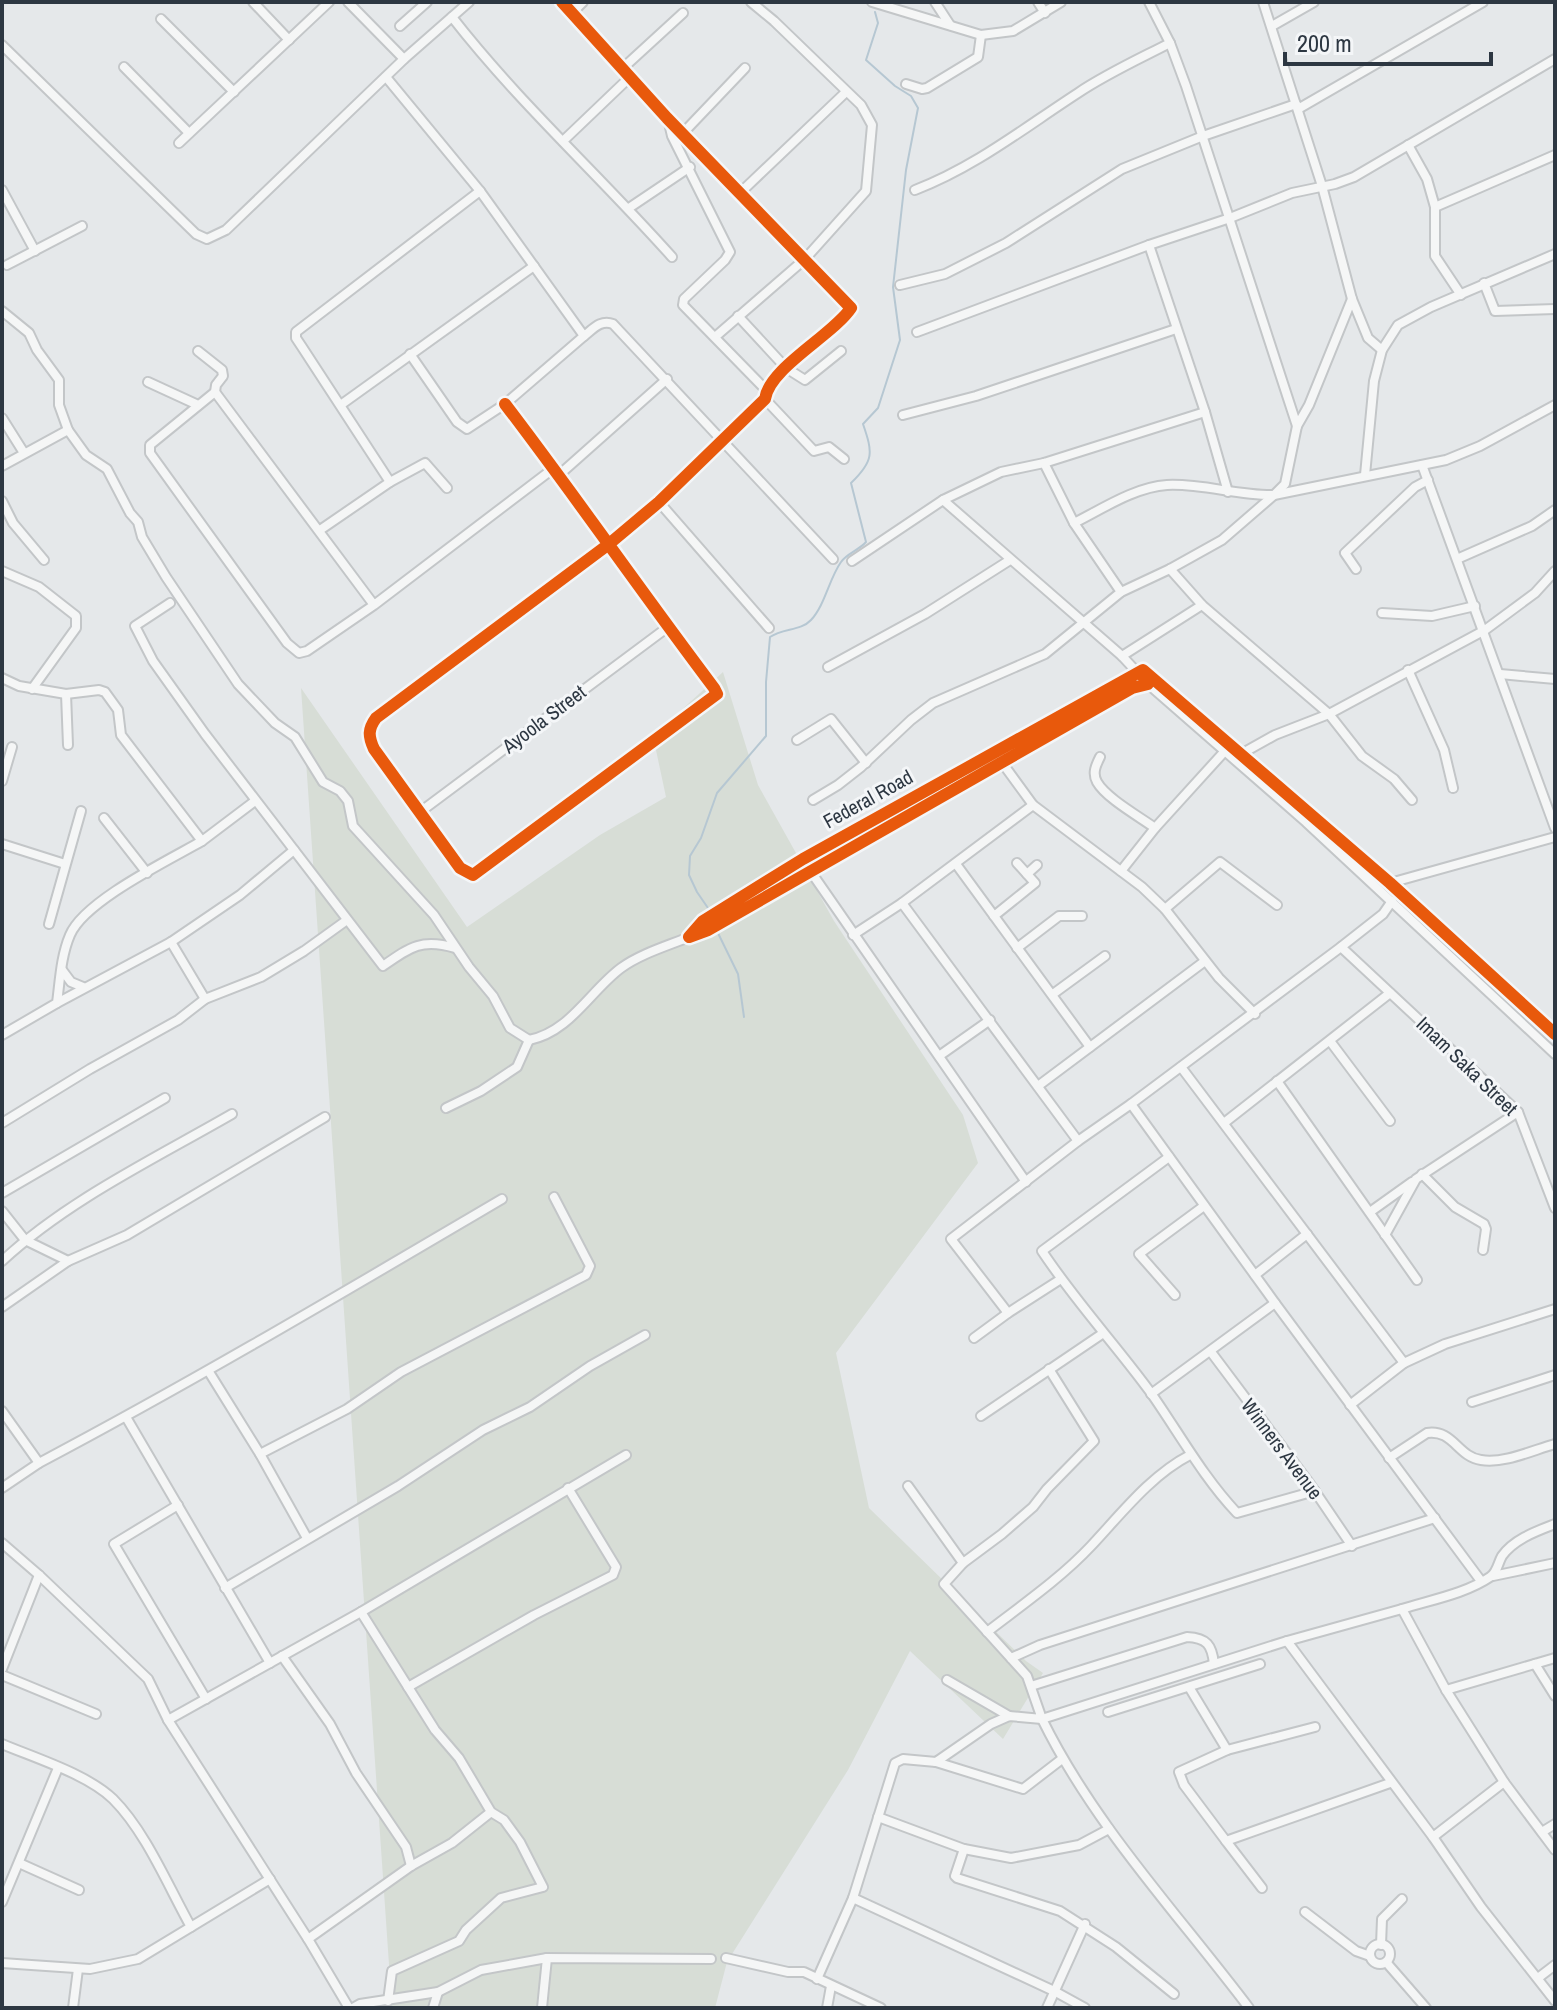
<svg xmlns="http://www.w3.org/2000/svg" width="1557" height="2010" viewBox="0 0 1557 2010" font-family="'Archivo Narrow',sans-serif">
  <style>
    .green { fill: #d7ddd6 }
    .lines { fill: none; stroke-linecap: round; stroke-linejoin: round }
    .stream { stroke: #b6c7d2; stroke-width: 2 }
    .minor-casing { stroke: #c3c6c8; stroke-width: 12 }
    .minor { stroke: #f5f6f6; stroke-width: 8 }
    .cycleway-casing { stroke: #f4f6f8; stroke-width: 17 }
    .cycleway { stroke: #e8590c; stroke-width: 12 }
    .labels { text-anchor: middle; stroke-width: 6; stroke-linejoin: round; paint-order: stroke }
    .street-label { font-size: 20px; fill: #2d3742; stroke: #f4f6f8 }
  </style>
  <rect width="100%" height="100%" fill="#e5e8ea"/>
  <!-- green -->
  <path class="green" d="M723,672L758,785L834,921L963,1115L978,1163L836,1353L869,1508L1026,1661L1043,1673L1003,1739L910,1651L848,1770L727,1962L715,2008H392L301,688L467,927L600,835L666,797L653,736Z"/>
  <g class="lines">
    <!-- stream -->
    <g class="stream">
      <path d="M710,911L697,892L689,875L690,856L701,838L717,793L766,736V682L770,637C783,628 801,631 811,620C825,605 829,579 841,562C846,554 859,550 866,542L851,483C874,461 873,453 863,424L878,408L900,340L893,287L906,170L918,108L911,96L895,86L866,60L878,23L875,12"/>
      <path d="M716,929L738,974L744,1017"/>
    </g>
    <!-- minor casing -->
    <g class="minor-casing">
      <g id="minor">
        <path d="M253,2L289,40"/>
        <path d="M348,2L404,59"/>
        <path d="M872,2L981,35L1013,31L1061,2"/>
        <path d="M935,2L950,25"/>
        <path d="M1038,2L1045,13"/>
        <path d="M1149,2L1170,43L1186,86L1297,426"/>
        <path d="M1263,2L1322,186L1352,299L1368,338L1382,350"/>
        <path d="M572,13L583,2"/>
        <path d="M452,17C519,103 600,176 672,257"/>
        <path d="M161,19L234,92"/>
        <path d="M400,26L427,2"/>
        <path d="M1272,26L1314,2"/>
        <path d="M2,45L196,234L207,239L226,230L404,59L469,2"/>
        <path d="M124,67L189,133"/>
        <path d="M623,68L683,13"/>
        <path d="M386,77L480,191L584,336C593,329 601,319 613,324L833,559"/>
        <path d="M906,84L922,89L927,88L978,57L981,35"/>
        <path d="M1298,109L1483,2"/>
        <path d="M668,119L672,136L730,252L725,260L684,299L683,305L766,390"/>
        <path d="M684,132L745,68"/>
        <path d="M563,141L631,76"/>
        <path d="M179,143L329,2"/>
        <path d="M1408,145L1427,179L1435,207L1555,155"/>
        <path d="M2,190L35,251"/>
        <path d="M915,190C975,167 1024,128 1078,93C1106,74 1139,59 1170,43"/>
        <path d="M741,192L846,92"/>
        <path d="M1435,207V256L1461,295"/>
        <path d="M629,208L690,167"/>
        <path d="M1149,245L1205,412L1228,492"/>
        <path d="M7,265L82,226"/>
        <path d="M1484,283L1495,311L1555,309"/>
        <path d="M900,285L945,274L1006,243L1122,169L1203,136L1296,104"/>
        <path d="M2,311L29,333L37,350L59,380V405L68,430L86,455L107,469L130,513L138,522L142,537L166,577L238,684L275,723L295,737L323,782L340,791L348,801L353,826L434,915L469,967L493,996L510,1028L529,1040L517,1067L481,1091L446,1108"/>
        <path d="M738,316L786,368L805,380L841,351"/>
        <path d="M917,332L1149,245L1230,218L1292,193L1335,184L1354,177L1555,59"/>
        <path d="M715,337L805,259L866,191L872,125L861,105L774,21L751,2"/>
        <path d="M198,351L222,370L223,376L216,385L215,392"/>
        <path d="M410,354L457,422L467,429L505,404L584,336"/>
        <path d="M148,382L198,405"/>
        <path d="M765,399L814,451L829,447L844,459"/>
        <path d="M342,404L534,266"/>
        <path d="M505,404C576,497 643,594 714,688L717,694L473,875L460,868L374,749C368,736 368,729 376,718L609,544L659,502L765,399C769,368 833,335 851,308L667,118L562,2"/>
        <path d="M1205,412L1044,463L1001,472L943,500L1122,656L1148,684L1306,822L1555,1054"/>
        <path d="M903,415L976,396L1176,329"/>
        <path d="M2,418L24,453"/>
        <path d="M1044,463L1074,523L1121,592"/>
        <path d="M1422,465L1555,828"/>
        <path d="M2,466L68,430"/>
        <path d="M559,475L667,379"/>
        <path d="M1365,475L1374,381L1382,350L1398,325L1431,307L1555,254"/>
        <path d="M390,482L425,463L447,488"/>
        <path d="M2,501L13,523L44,560"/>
        <path d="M659,502L769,628"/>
        <path d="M1074,523C1102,509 1135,487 1167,485C1201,483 1239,496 1274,495L1446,460L1480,446L1555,405"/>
        <path d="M320,530L390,482L302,347L296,338V332L480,191"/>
        <path d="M1457,559L1532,526L1555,510"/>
        <path d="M852,561L943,500"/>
        <path d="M1170,569L1202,605L1329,714L1362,756L1394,779L1412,800"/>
        <path d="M1356,569L1345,553L1415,487L1428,480"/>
        <path d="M2,571L39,587L76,616V628L32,689"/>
        <path d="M170,603L135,626L153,661L205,734L383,966C410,947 422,938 455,948"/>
        <path d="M374,605L215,392L150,445V453L287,643L299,653L307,651L374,605L554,468"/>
        <path d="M1382,613L1432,616L1475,606"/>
        <path d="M1122,656L1202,605"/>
        <path d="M828,667L925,614L1010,560"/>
        <path d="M1408,670L1444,750L1453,788"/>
        <path d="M1500,674L1555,679"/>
        <path d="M2,678L19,686L66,694L99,690L105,692L118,710L121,735L202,841C169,860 84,901 70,935C61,956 60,980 57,1003L2,1035"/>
        <path d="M1148,684L1132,688L708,930L689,937L703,921L803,859L1143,670L1390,883L1555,1034"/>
        <path d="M66,694L68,745"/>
        <path d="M797,740L831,719L866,763"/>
        <path d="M1241,754L1275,735L1329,714L1485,630L1535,593L1555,571"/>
        <path d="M998,757L1033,805"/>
        <path d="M1100,757C1096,765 1092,773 1097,782C1106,798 1140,817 1155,828"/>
        <path d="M2,781L12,747"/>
        <path d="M813,800L838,785L861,767L911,720L933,703L1045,654L1121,592L1170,569L1222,540L1274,495L1285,484L1297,426L1309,405L1352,299"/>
        <path d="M420,812L668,627"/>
        <path d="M104,818L147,873"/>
        <path d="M202,841L255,801"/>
        <path d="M2,844L65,864"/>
        <path d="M956,864L1090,1047"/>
        <path d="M1121,871L1155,828L1224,752"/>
        <path d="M811,872L1026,1182"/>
        <path d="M1027,874L1037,865"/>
        <path d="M1390,883L1555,837"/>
        <path d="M1392,901L1383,914L1341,947L1131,1104L1275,1303L1481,1581"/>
        <path d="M902,903L1078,1141"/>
        <path d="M1165,909L1220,862L1277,905"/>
        <path d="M994,916L1035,883L1017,863"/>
        <path d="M49,924L81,811"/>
        <path d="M853,935L902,903L1033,805L1142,887L1165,909L1219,978L1255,1014"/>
        <path d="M171,942L205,999"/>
        <path d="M1341,947L1518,1112L1555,1208"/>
        <path d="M1017,948L1059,916H1082"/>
        <path d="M62,970L71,982L83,987"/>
        <path d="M1053,994L1105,956"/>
        <path d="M57,1003L171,942L240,895L294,850"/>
        <path d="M529,1040C570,1032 590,991 621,968C640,954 667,946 689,937"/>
        <path d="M1330,1041L1390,1121"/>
        <path d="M939,1056L990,1020"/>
        <path d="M1181,1067L1404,1363L1445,1344L1555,1309"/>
        <path d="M1277,1081L1417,1280"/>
        <path d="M1038,1086L1205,961"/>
        <path d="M2,1123L90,1069L178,1020L205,999L261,977L304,951L347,920"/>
        <path d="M1224,1123L1390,993"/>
        <path d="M1169,1157L1042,1251C1075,1301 1116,1345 1151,1393C1179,1433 1203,1477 1237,1513L1315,1491"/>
        <path d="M1422,1174L1455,1207L1484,1224L1486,1229L1483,1250"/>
        <path d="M2,1193L165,1098"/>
        <path d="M2,1211L25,1240L68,1261"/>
        <path d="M1370,1212L1412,1182"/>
        <path d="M1385,1235L1416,1179L1518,1112"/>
        <path d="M2,1261C68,1200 154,1159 232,1114"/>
        <path d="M1255,1275L1307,1234"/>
        <path d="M1061,1279L1008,1313L951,1239L1078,1141L1131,1104"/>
        <path d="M1175,1295L1139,1254L1204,1206"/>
        <path d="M2,1307L68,1261L127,1235L325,1117"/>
        <path d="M974,1338L1008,1313"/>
        <path d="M1211,1352L1310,1484L1352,1546"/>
        <path d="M209,1372L260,1454L307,1538"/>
        <path d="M1151,1394L1275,1303"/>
        <path d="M1472,1402L1555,1375"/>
        <path d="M1350,1405L1404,1363"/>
        <path d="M2,1411L39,1463C196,1380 349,1289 502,1199"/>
        <path d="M981,1416L1102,1334"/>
        <path d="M126,1417L270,1663"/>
        <path d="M260,1454L347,1409L401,1372L586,1275L590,1266L554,1197"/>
        <path d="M1389,1458L1427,1433C1453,1429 1458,1457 1481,1460C1504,1464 1533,1450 1555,1444"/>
        <path d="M908,1486L963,1563L1002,1534L1033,1507L1047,1489L1094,1441L1049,1369"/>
        <path d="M2,1488L39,1463"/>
        <path d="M178,1505L114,1544L206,1699"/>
        <path d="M2,1543L39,1575L148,1679L168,1720L308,1939L349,2008"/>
        <path d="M963,1563L944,1584L1027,1676L1042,1719L1009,1716L991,1724L936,1762L903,1759L895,1763L853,1898L1054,1991L1085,2008"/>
        <path d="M1493,1576L1555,1563"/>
        <path d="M225,1588L398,1486L483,1430L530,1407L590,1366L645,1335"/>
        <path d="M1402,1609C1430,1600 1465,1594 1490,1577C1497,1573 1498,1563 1502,1556C1514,1539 1537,1531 1555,1524"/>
        <path d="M361,1612L435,1730L459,1758L491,1812L504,1820L520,1842L543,1887L501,1898L466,1930L459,1941L392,1971L388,2001"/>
        <path d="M987,1632C1022,1605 1061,1578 1091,1546C1121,1514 1151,1475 1190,1455"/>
        <path d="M282,1656L330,1724L356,1773L406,1847L411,1866"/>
        <path d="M1011,1658L1040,1645L1435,1518"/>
        <path d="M1535,1664L1555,1696"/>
        <path d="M2,1669L39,1575"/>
        <path d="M2,1675L96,1714"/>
        <path d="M947,1680L1009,1716"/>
        <path d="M1031,1686L1187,1637C1207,1638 1212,1645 1214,1664"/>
        <path d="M408,1687L534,1615L613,1575L616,1567L568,1488"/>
        <path d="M1189,1687L1227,1750"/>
        <path d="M1446,1690L1555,1658"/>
        <path d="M1108,1712L1260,1664"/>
        <path d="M168,1720L361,1612L626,1455"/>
        <path d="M1315,1727L1227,1750L1179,1772L1184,1785L1226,1841L1390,1783"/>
        <path d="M2,1744C35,1758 87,1774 113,1799C146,1832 168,1886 191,1927"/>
        <path d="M936,1762L1023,1789L1062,1759"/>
        <path d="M878,1817L964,1849L1011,1858L1079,1845L1109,1829"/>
        <path d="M1542,1832L1555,1824"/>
        <path d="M1433,1837L1504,1782"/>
        <path d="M1226,1841L1262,1888"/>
        <path d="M964,1849L955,1876L957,1878L1060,1911L1116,1947L1174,1994"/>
        <path d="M1555,1850L1504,1782L1446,1690L1402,1609L1287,1641L1433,1837L1481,1907L1555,2001"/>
        <path d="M19,1863L79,1890"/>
        <path d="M2,1902L58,1768"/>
        <path d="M1305,1912L1356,1951L1370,1956"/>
        <path d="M308,1939L411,1866L452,1843L491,1812"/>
        <circle cx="1380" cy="1954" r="10"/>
        <path d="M1381,1945L1382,1919L1402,1899"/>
        <path d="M726,1958L788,1972H804L881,2008"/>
        <path d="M1386,1962L1426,2008"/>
        <path d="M2,1963L90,1969L138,1959L270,1879"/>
        <path d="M1538,1978L1555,1965"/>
        <path d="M817,1979L853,1898"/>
        <path d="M73,2008L78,1969"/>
        <path d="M353,2008L360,2004L438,1992L481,1970L547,1958L711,1959"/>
        <path d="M433,2008L438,1992"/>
        <path d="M542,2008L547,1958"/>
        <path d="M827,2008L831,1986"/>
        <path d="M1047,2008L1085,1924"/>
        <path d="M1249,2008C1178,1914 1094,1825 1042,1719L1287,1641"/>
      </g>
    </g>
    <!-- minor -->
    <use href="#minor" class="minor"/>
    <!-- cycleway casing -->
    <g class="cycleway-casing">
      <g id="cycleway">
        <path d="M505,404C576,497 643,594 714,688L717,694L473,875L460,868L374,749C368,736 368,729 376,718L609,544L659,502L765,399C769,368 833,335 851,308L667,118L562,2"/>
        <path d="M1140,672L1148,684L1132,688L708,930L689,937L703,921L803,859L1143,670L1390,883L1555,1034"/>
      </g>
    </g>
    <!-- cycleway -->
    <use href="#cycleway" class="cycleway"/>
  </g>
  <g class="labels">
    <!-- street labels -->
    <g class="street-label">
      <text transform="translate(544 719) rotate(-37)" y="7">Ayoola Street</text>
      <text transform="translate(868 799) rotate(-29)" y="7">Federal Road</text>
      <text transform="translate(1467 1066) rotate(44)" y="7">Imam Saka Street</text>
      <text transform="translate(1282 1449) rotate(53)" y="7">Winners Avenue</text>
    </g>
  </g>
  <!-- border -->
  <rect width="1557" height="2010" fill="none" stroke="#2d3742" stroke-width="8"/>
  <!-- scale -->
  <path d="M1285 52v12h206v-12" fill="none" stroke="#2d3742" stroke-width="4"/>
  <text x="1297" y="52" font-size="24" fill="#2d3742" stroke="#f4f6f8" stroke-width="6" paint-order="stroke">200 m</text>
</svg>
